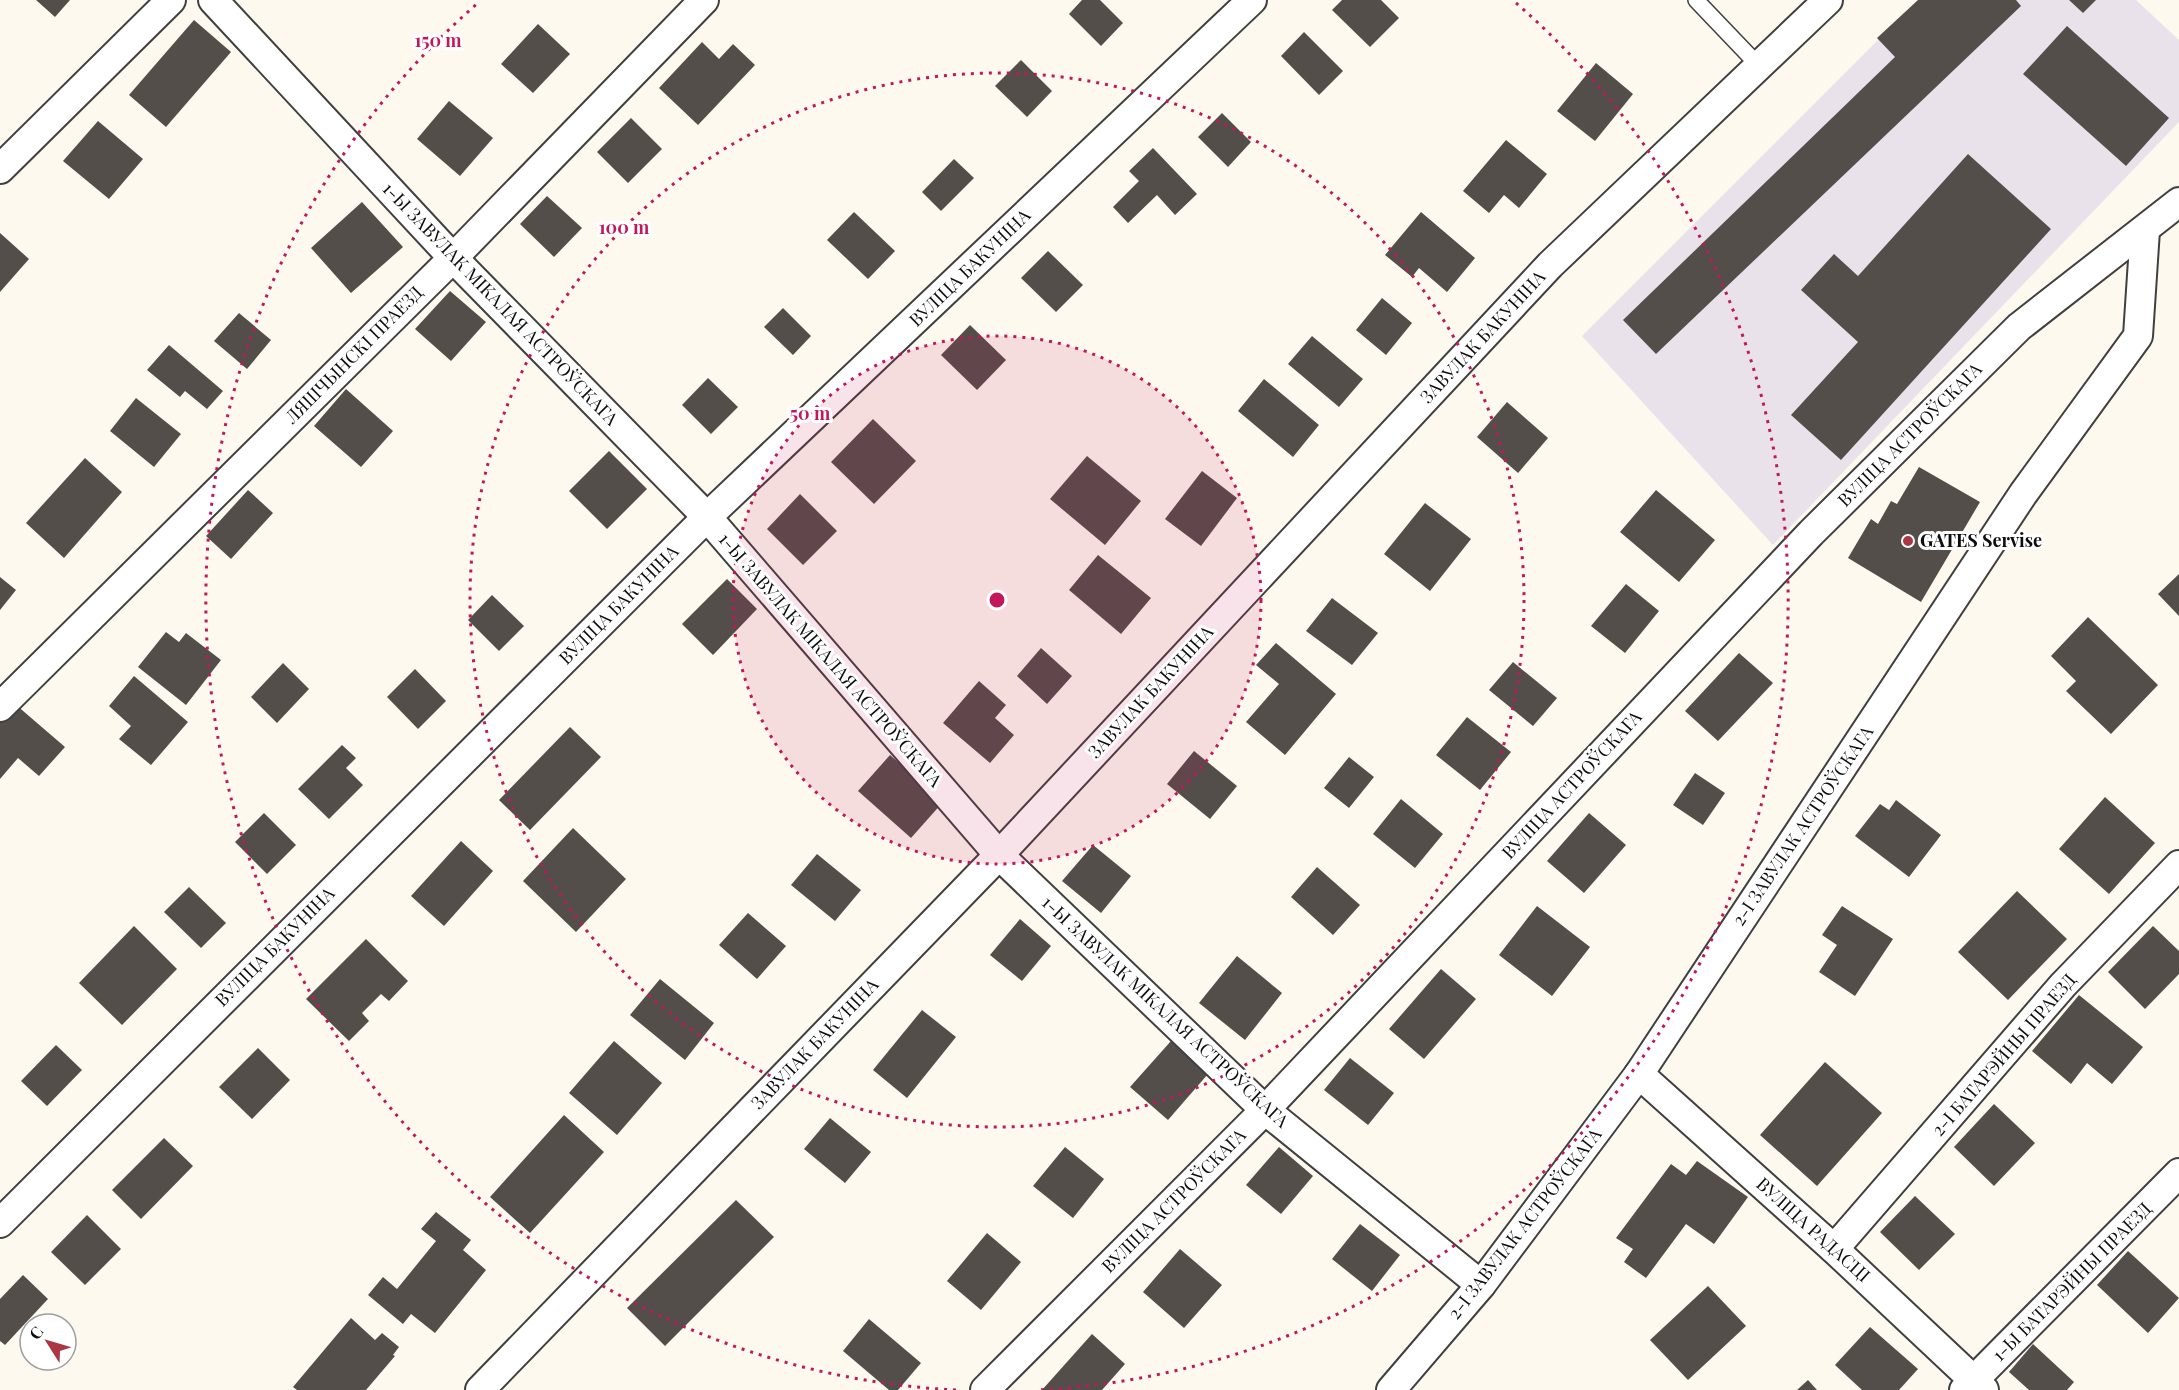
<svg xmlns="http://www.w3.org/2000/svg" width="2179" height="1390" viewBox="0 0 2179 1390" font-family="'Playfair Display',serif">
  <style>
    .industrial { fill: #e9e2ea }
    .building { fill: #544e4b }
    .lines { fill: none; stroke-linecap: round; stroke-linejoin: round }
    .service-casing { stroke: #404040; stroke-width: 18 }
    .minor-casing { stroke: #404040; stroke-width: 32 }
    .service { stroke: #fff; stroke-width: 15 }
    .minor { stroke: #fff; stroke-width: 28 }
    .ring { fill: none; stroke: #c2185b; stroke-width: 3; stroke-dasharray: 3 6 }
    .poi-dot { fill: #ab3745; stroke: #fff; stroke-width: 2 }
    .labels { text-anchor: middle; stroke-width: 6; stroke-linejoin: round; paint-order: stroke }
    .street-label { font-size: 18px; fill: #0d0d0d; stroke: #fff }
    .poi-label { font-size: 18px; font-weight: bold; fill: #0d0d0d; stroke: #fff; text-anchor: start }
    .centre { fill: #c2185b; stroke: #fff; stroke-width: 3 }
    .ring-label { font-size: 18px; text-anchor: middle; font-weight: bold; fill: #c2185b; stroke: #fff; stroke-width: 6; stroke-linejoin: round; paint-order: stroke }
  </style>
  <rect width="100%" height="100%" fill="#fdf9ef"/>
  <!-- industrial -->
  <path class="industrial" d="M1918,0H2136L2179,40V122L1773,545L1582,336Z"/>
  <!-- building -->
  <g class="building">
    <path d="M36,0H70L55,17Z"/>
    <path d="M1082,0H1100L1123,23L1101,46L1069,14Z"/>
    <path d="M1342,0H1381L1399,18L1370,47L1332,10Z"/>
    <path d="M1918,0H2016L2021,6L1656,354L1623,320L1895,57L1877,38Z"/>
    <path d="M2069,0H2096L2083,13Z"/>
    <path d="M194,20L231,52L166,127L129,95Z"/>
    <path d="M538,24L570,54L533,93L501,64Z"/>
    <path d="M2067,26L2169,118L2126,166L2023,74Z"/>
    <path d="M1304,32L1343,71L1319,95L1281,56Z"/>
    <path d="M702,42L719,59L733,44L755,65L698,125L659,88Z"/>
    <path d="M1021,60L1052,91L1027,117L995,86Z"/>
    <path d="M1596,63L1633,94L1595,141L1557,111Z"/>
    <path d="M449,101L493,138L460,176L417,139Z"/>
    <path d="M1222,113L1251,142L1228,167L1198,137Z"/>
    <path d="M631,118L662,149L628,183L597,152Z"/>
    <path d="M98,121L143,159L109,199L63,161Z"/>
    <path d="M1506,140L1547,174L1519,208L1504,195L1489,213L1463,191Z"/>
    <path d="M1153,148L1197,194L1175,215L1157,195L1128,223L1113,207L1139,181L1129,171Z"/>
    <path d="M1968,154L2051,229L1841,460L1791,415L1858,342L1801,290L1834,254L1858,276Z"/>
    <path d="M954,159L974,178L941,211L922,192Z"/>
    <path d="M547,196L582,228L554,257L520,224Z"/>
    <path d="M362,202L403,247L351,293L311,248Z"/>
    <path d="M854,212L895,251L868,279L827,240Z"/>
    <path d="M1421,212L1475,258L1447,292L1419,268L1412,277L1385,255Z"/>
    <path d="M0,233L29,259L0,292Z"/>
    <path d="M1048,251L1083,285L1056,312L1021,278Z"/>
    <path d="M450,291L486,322L451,361L415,329Z"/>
    <path d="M1382,298L1412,323L1386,355L1356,330Z"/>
    <path d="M783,308L811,336L793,355L764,327Z"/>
    <path d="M239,313L271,340L247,369L214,341Z"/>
    <path d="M970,325L1006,360L977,390L941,355Z"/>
    <path d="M1312,336L1363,379L1339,407L1288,364Z"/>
    <path d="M169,345L223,391L207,409L185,391L180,397L147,370Z"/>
    <path d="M708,378L738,407L711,434L682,405Z"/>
    <path d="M1264,379L1319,425L1293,457L1238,411Z"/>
    <path d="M346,389L393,431L361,467L314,426Z"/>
    <path d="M136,398L181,434L154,467L110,431Z"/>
    <path d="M1507,402L1548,438L1518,473L1477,437Z"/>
    <path d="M873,419L916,461L874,504L831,462Z"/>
    <path d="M609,451L647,489L607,529L569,491Z"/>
    <path d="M1087,456L1141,501L1105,545L1050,499Z"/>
    <path d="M85,458L122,492L64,558L26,523Z"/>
    <path d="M1919,467L1980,502L1921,602L1848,558L1871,519L1878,524L1891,501L1897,504Z"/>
    <path d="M1202,471L1237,498L1201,546L1165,519Z"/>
    <path d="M248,490L273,513L231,559L206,536Z"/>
    <path d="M1656,490L1715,540L1679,582L1620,532Z"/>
    <path d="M800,494L837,531L803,565L767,529Z"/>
    <path d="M1425,503L1471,539L1430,591L1384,554Z"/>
    <path d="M1098,555L1151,598L1121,634L1069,590Z"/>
    <path d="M2179,574V616L2158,594Z"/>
    <path d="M0,577L16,590L0,610Z"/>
    <path d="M727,579L757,609L713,655L682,624Z"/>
    <path d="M1626,584L1659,611L1625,653L1591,626Z"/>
    <path d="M492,595L524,626L499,651L468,620Z"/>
    <path d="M1332,598L1378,633L1352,665L1306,631Z"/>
    <path d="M2088,617L2158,685L2111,734L2066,691L2076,681L2051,656Z"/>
    <path d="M166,632L179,642L186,633L221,660L186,705L138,667Z"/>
    <path d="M1276,643L1336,694L1285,755L1246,722L1279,684L1256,665Z"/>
    <path d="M1041,648L1072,676L1047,704L1017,676Z"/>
    <path d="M1739,653L1773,683L1718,741L1685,711Z"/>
    <path d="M1513,662L1557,698L1533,726L1489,690Z"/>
    <path d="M283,663L309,689L277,723L251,697Z"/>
    <path d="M415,669L446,701L418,729L387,697Z"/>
    <path d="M134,676L188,722L151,765L119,739L131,726L109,706Z"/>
    <path d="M979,681L1006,705L995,718L1014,735L990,763L943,723Z"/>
    <path d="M15,704L65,747L39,776L18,758L0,779V721Z"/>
    <path d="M1467,717L1511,752L1480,790L1436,755Z"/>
    <path d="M570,727L601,757L530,830L499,800Z"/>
    <path d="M342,745L356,758L346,768L363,785L329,819L298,789Z"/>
    <path d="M1194,751L1237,786L1210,819L1167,784Z"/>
    <path d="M890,755L943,802L911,838L858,791Z"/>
    <path d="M1349,757L1374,777L1349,808L1324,788Z"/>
    <path d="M1695,773L1725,793L1703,825L1673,805Z"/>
    <path d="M2105,797L2155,843L2109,894L2059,849Z"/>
    <path d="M1401,799L1443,834L1415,868L1373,834Z"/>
    <path d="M1896,800L1941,835L1909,877L1855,836L1880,804L1889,810Z"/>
    <path d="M264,813L296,845L267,874L235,842Z"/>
    <path d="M1589,813L1626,845L1584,893L1547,861Z"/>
    <path d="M573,828L626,879L576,932L523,881Z"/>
    <path d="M461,841L493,871L444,926L411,896Z"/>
    <path d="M1093,845L1131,876L1101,913L1062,881Z"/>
    <path d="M817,854L861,890L835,921L791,885Z"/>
    <path d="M1317,867L1360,905L1333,935L1291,897Z"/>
    <path d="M189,887L226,923L201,948L164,912Z"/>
    <path d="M2017,891L2067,939L2008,1000L1958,952Z"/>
    <path d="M1537,906L1590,947L1552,996L1499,955Z"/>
    <path d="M1842,906L1893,939L1855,996L1819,972L1837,945L1822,935Z"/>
    <path d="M748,913L786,946L757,979L719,945Z"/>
    <path d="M1020,919L1051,946L1022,981L990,955Z"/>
    <path d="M134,926L177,969L122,1025L79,983Z"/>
    <path d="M2153,926L2179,951V974L2145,1009L2108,972Z"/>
    <path d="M366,939L408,981L389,1001L381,994L362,1013L369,1021L349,1041L306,999Z"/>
    <path d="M1237,956L1282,993L1245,1040L1199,1003Z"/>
    <path d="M1441,969L1476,999L1424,1059L1389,1029Z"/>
    <path d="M660,979L714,1023L685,1060L630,1015Z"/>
    <path d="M2079,995L2143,1047L2112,1084L2087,1063L2071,1084L2032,1051Z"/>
    <path d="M922,1010L956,1037L907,1098L873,1070Z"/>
    <path d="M614,1041L662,1083L617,1135L569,1093Z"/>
    <path d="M1171,1041L1208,1074L1168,1120L1130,1087Z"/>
    <path d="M56,1045L82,1070L47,1106L21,1081Z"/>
    <path d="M258,1048L290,1080L252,1119L219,1087Z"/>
    <path d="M1350,1058L1394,1093L1368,1125L1324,1090Z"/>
    <path d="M1825,1062L1882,1113L1817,1186L1760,1135Z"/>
    <path d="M1994,1104L2035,1143L1994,1186L1954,1147Z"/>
    <path d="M564,1115L604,1152L530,1233L490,1197Z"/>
    <path d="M830,1118L871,1152L845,1183L804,1149Z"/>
    <path d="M164,1138L193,1166L141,1219L112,1190Z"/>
    <path d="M1065,1147L1104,1179L1073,1218L1033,1186Z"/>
    <path d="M1279,1147L1313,1176L1281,1214L1246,1185Z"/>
    <path d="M1697,1161L1748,1197L1714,1244L1686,1224L1646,1278L1624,1262L1633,1249L1616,1238L1671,1164L1686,1175Z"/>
    <path d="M1915,1196L1955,1234L1919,1270L1880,1232Z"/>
    <path d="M736,1200L774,1237L665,1346L627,1308Z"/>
    <path d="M436,1212L471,1240L463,1250L486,1270L435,1333L411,1314L403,1324L368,1295L383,1277L397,1289L436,1241L421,1229Z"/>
    <path d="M87,1215L121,1249L85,1285L51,1252Z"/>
    <path d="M1360,1224L1400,1255L1372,1291L1332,1259Z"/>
    <path d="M987,1233L1021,1262L981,1310L947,1281Z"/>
    <path d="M1180,1249L1222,1285L1184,1328L1143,1292Z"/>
    <path d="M2128,1251L2179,1298L2148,1333L2097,1285Z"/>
    <path d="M23,1275L48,1299L5,1345L0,1341V1299Z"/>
    <path d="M1708,1286L1746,1326L1688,1380L1650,1340Z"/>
    <path d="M351,1318L375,1340L382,1333L399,1347L393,1355L395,1356L366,1390H297L293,1387Z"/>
    <path d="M869,1319L921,1363L898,1390H889L843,1351Z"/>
    <path d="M1870,1327L1918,1369L1899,1390H1862L1835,1365Z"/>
    <path d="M1092,1334L1125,1364L1102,1390H1042Z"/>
    <path d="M2033,1344L2074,1382L2067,1390H2029L2009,1372Z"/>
    <path d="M1808,1380L1817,1390H1797Z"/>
  </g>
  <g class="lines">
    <!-- service casing -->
    <g class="service-casing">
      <path id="service" d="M1696,0L1760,67"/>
    </g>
    <!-- minor casing -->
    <g class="minor-casing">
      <g id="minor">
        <path d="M213,0L453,258L707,517L999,855L1265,1110L1481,1285"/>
        <path d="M0,169L171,0"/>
        <path d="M0,707L453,258L704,0"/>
        <path d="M1639,1074L1834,1249L1984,1390"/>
        <path d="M0,1223L707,517L1252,0"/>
        <path d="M1834,1249L2063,985L2179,865"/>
        <path d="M480,1390L999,855L1550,265L1828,0"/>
        <path d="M985,1390L1265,1110L1811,533L2019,327L2179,202"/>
        <path d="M1391,1390L1481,1285L1639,1074L2023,494L2138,336L2145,230"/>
        <path d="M1964,1390L2179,1173"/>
      </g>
    </g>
    <!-- service -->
    <use href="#service" class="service"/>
    <!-- minor -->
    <use href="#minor" class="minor"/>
  </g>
  <!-- distance rings -->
  <circle cx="997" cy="600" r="264" fill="#c2185b" fill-opacity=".12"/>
  <g class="ring">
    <circle cx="997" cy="600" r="264"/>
    <circle cx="997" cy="600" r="527"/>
    <path d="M956 1390A791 791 0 0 1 478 3M1516 3A791 791 0 0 1 1038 1390"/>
  </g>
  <!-- markers -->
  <circle class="poi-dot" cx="1908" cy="541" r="6"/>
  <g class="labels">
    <!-- street labels -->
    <g class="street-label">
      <text transform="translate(970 268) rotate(-44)" y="6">ВУЛІЦА БАКУНІНА</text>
      <text transform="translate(500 304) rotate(46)" y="6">1-Ы ЗАВУЛАК МІКАЛАЯ АСТРОЎСКАГА</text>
      <text transform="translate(1483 337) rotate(-47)" y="6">ЗАВУЛАК БАКУНІНА</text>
      <text transform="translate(354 355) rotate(-45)" y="6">ЛЯШЧЫНСКІ ПРАЕЗД</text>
      <text transform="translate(1910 435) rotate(-45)" y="6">ВУЛІЦА АСТРОЎСКАГА</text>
      <text transform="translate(619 605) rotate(-45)" y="6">ВУЛІЦА БАКУНІНА</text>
      <text transform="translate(830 660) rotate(49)" y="6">1-Ы ЗАВУЛАК МІКАЛАЯ АСТРОЎСКАГА</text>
      <text transform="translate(1151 692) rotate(-47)" y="6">ЗАВУЛАК БАКУНІНА</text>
      <text transform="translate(1572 785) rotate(-47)" y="6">ВУЛІЦА АСТРОЎСКАГА</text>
      <text transform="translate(1803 826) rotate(-56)" y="6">2-І ЗАВУЛАК АСТРОЎСКАГА</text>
      <text transform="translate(275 947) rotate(-45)" y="6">ВУЛІЦА БАКУНІНА</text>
      <text transform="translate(1165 1012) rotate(43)" y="6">1-Ы ЗАВУЛАК МІКАЛАЯ АСТРОЎСКАГА</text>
      <text transform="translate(815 1044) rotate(-46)" y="6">ЗАВУЛАК БАКУНІНА</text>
      <text transform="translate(2004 1055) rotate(-49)" y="6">2-І БАТАРЭЙНЫ ПРАЕЗД</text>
      <text transform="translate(1174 1201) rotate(-45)" y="6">ВУЛІЦА АСТРОЎСКАГА</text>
      <text transform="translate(1525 1224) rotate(-52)" y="6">2-І ЗАВУЛАК АСТРОЎСКАГА</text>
      <text transform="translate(1813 1230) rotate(42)" y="6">ВУЛІЦА РАДАСЦІ</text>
      <text transform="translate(2072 1282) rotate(-45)" y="6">1-Ы БАТАРЭЙНЫ ПРАЕЗД</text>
    </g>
    <!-- poi labels -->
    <g class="poi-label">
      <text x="1920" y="547">GATES Servise</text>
    </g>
  </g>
  <circle cx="997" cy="600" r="9" class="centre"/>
  <g class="ring-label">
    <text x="438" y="47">150 m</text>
    <text x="624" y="234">100 m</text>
    <text x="810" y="420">50 m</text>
  </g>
  <!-- north arrow -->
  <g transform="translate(48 1342) rotate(307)"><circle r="28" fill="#ffffff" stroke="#9e9e9e" stroke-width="1.5"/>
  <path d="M0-4.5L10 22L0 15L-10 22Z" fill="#ab3745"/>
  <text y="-9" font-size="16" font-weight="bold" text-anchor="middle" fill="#0d0d0d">С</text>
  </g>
</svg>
